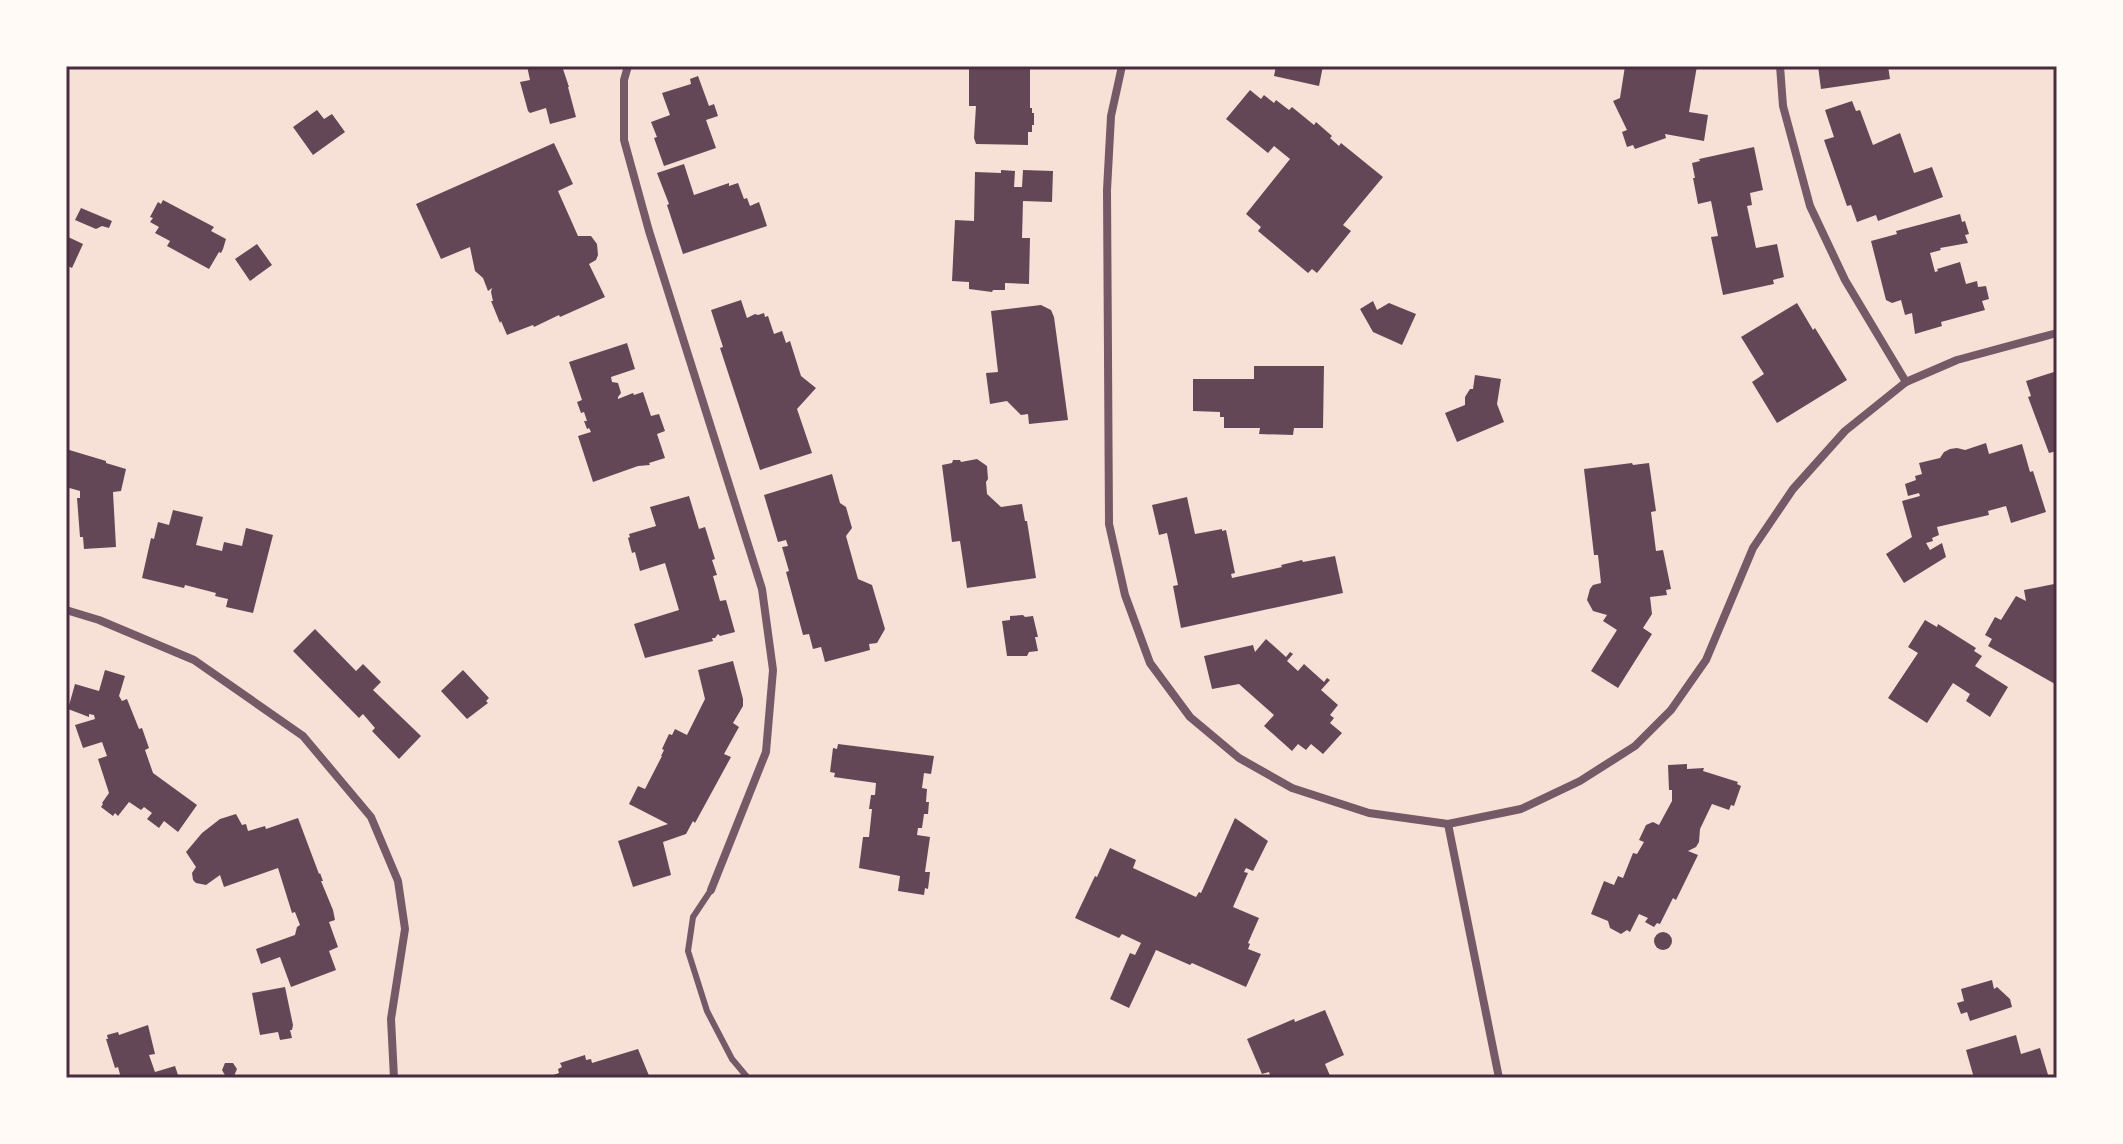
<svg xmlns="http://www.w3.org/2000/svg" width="2123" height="1144" viewBox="0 0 2123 1144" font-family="'Archivo Narrow',sans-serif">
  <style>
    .building { fill: #644757 }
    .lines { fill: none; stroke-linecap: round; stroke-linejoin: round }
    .service { stroke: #755966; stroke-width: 6 }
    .minor { stroke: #755966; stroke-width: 8 }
    .neatline { fill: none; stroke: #4a2c40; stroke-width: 3 }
  </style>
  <rect width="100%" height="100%" fill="#f7e1d7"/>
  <!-- building -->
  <g class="building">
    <path d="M527,66H562L569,87H568L576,117L550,124L546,108L530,113L528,111L520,82L530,80Z"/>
    <path d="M969,66H1030V108H1032V113H1034V125H1032V132H1028V145L976,144L974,138L976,106H969Z"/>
    <path d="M1276,66H1323L1319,86L1274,76Z"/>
    <path d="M1625,66H1697L1689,112L1708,115L1704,141L1665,134L1666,138L1635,149L1633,145L1627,147L1622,132L1627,130L1613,101L1620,98Z"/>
    <path d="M1818,66H1888L1890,79L1821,89Z"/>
    <path d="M698,76L709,106L714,104L718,116L706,120L716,148L664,166L654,138L657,137L651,122L670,115L662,93L691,84L690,79Z"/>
    <path d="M1250,90L1261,99L1264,95L1274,103L1276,100L1289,110L1292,107L1314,125L1316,122L1332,136L1330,138L1339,146L1341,143L1383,177L1343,225L1351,231L1317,273L1312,269L1308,273L1258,231L1261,227L1246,214L1290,159L1274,146L1268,153L1226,119Z"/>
    <path d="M1852,101L1856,111L1860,110L1873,145L1900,133L1914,173L1932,167L1943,197L1878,221L1876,215L1857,222L1851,205L1847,206L1824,140L1834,137L1825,110Z"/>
    <path d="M317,110L324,119L332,114L345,132L313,155L293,127Z"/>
    <path d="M554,143L573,184L558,191L578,236H591L597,244L598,255L596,260L589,264L605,297L560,317L559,315L534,327L533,325L507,335L501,321L500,323L491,301H493L491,292L492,288L488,291L483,278L475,271L470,247L441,259L416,204Z"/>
    <path d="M1754,147L1763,190L1750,193L1752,205L1747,206L1756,248L1777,244L1784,277L1773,280L1774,284L1723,295L1711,237L1718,236L1711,201L1698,204L1693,178H1695L1692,163L1700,161L1699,159Z"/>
    <path d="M684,164L694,195L729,183V186L738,183L744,199L747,198L750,206L759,202L767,226L683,254L667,205L669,204L657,173Z"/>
    <path d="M1001,170L1015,171L1014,187H1022L1023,170L1053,171L1052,202L1023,201L1022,238H1030L1029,284L1005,283V290H993L992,292L969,289V282L952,281L955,220L974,221L975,172L1001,173Z"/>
    <path d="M163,200L214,227L211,231L226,239L223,249L221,253L219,252L209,269L167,246L170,241L155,233L159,227L150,222L153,218L150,217L158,202L161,204Z"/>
    <path d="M81,208L112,221L109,228L102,226L96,229L75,220Z"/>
    <path d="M1960,214L1962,222L1965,221L1969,234L1965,235L1968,243L1940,248L1941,250L1930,253L1935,272L1938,271L1937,269L1960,262L1966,284L1977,281L1978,287L1986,286L1989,299L1982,301L1985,310L1941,322L1942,326L1915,334L1912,313L1905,315L1901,300L1892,303L1886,300L1871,241L1897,234L1896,231Z"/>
    <path d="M66,236L83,244L72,268L66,265Z"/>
    <path d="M257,244L272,265L250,281L235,259Z"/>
    <path d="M741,300L747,318L755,314L758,315L764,313L765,317L768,316L774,334L782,331L786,343L790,341L801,376L816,388L797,409L812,453L760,470L720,348L723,347L711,310Z"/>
    <path d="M1373,301L1377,310L1389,303L1416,314L1402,345L1373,332L1360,309Z"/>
    <path d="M1797,303L1813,330L1815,328L1847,380L1777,423L1752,382L1764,374L1741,337Z"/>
    <path d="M1041,305L1051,310L1054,317L1068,420L1029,424L1028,414L1021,415L1007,401L990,404L986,373L998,372L991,311Z"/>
    <path d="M627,343L635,369L611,377L612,382L618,383L621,393L618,397V399L633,393L634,395L643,392L651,416L659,414L665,431L657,434L665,458L649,463L650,465L638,466L593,482L578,436L591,432L589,428L587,429L584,421H587L584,412L581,413L577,402L582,400L569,362Z"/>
    <path d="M1254,366H1324L1323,428H1294L1293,435L1259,434L1260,428H1224V417H1220V412L1193,411V379H1254Z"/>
    <path d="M2057,371V451L2049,453L2028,397L2031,396L2026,381Z"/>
    <path d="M1475,375L1501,379L1497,404L1504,422L1457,442L1445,413L1465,405V397L1470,389H1473Z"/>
    <path d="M1986,443L1989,454L2022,444L2030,472L2033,471L2046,512L2011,523L2006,506L1988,511L1989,515L1937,527L1939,535L1932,538L1933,541L1926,543L1930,550L1942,543L1946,557L1904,583L1886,554L1912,537L1902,501L1920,496L1919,493L1908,496L1905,484L1916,480L1915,476L1922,474L1919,463L1940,458L1944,452L1950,449L1957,448L1965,450Z"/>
    <path d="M66,449L106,461V463L126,469L121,491L113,492L116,547L84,549L83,537H80L77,498H80V491L66,487Z"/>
    <path d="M977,459L987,466L988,479L986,482L987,494L1001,507L1022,504L1025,521H1027L1036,578L967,588L960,541L952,542L942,465L952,463L953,460H960L961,462Z"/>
    <path d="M1632,463L1633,465L1649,463L1656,511L1651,512L1656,551L1663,550L1671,589L1666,590L1667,595L1650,597L1652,614L1643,628L1652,634L1618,688L1591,671L1617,630L1603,621L1607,615L1593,611L1587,600L1590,589L1593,585L1601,583L1598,555H1594L1584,469Z"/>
    <path d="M832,474L840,503L846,507L852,528L846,536L858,579L872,585L885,629L877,643L869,644L870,650L825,662L821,647L813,649L809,634L803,635L786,572L789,571L782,547L788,546L786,540L778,542L764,495Z"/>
    <path d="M689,496L699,529L705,527L715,559L712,560L717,575L713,576L720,601L726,600L735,632L720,636L718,634L715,638H712L713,641L645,658L634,624L679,610L665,563L640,571L635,552L632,553L628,538L630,537L629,534L656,526L650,507Z"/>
    <path d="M1187,497L1195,534L1222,529V531L1226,530L1235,573L1231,574L1232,578L1282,567L1281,565L1302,560L1303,562L1335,556L1343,593L1181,628L1173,586L1178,585L1167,533L1159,535L1152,505Z"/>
    <path d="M173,510L203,517L196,545L222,551L224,542L242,546L246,528L273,535L253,613L226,607L228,599L215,596L216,593L185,585L184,588L142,578L151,538L154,539L158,522L169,525Z"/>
    <path d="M2054,584L2057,597V683L2055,684L1988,646L1992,639L1985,635L1995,617L2001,620L2016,596L2026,601L2024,590Z"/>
    <path d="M1023,615L1025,617L1033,616L1038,637H1035L1038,651L1029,652L1027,656H1007L1002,621L1010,620V616Z"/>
    <path d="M1925,620L1937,627L1938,624L1976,648L1974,651L1982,656L1975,666L2008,687L1990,717L1966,701L1970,694L1953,683L1927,723L1888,698L1918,653L1908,647Z"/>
    <path d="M315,629L356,671L363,664L381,682L373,690L421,736L399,759L372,731L375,728L363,714L359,718L293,651Z"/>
    <path d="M1266,639L1286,657L1290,652L1293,654L1287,661L1298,671L1304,664L1324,682L1327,678L1330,680L1321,690L1338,705L1330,715L1334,718L1330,723L1342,733L1323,754L1311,744L1306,750L1298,744L1292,751L1264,726L1274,715L1239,684L1212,689L1204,656L1253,645L1255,652Z"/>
    <path d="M733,661L743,699V706L733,723L739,727L724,754L731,757L695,823L693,821L686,834L663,842L671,875L633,887L618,841L668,824L629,804L638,786L645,789L662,756H661L664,750L662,749L669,734L672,735L675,729L687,735L705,699L698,670Z"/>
    <path d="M105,670L125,676L119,696L122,701L127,699L139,729L142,728L149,748L145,750L153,773L197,805L178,832L164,821L159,828L147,819L152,813L144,807L141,810L129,802L118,816L115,813L113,816L101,807L103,804L102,803L109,793L98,759L107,756L102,742L83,748L75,725L95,719L94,715L89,714V717L68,709L75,684L99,691Z"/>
    <path d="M463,670L489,698L486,701L488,703L467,719L441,691Z"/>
    <path d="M838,744L934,756L931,774L924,773L922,788L927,789L926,802H929L928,814H924L922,828H918L917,835L930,837L925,872H930L928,889L925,888L924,895L898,891L900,876L859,868L863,837H869L872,809H869L871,795H875L876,783L834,777L835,773L830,772L833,748L837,749Z"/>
    <path d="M1687,764V769L1704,768L1703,771L1738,782L1737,784L1741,786L1734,806L1731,805L1729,810L1712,804L1700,829L1699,842L1696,847L1688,851L1698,855L1676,900L1673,898L1660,924L1657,923L1654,927L1645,922L1648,918L1639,914L1630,932L1627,930L1621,934L1610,928L1608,921L1591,914L1604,881L1614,885L1618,876L1623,878L1633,853L1637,854L1644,842L1639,840L1646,825L1653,822L1659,825L1672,801V790H1669L1668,765Z"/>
    <path d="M236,814L242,825L246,824L248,831L265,826L266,829L298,818L319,874L320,873L323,881H321L333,910L335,920L329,922L338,947L329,951L336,970L291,987L280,957L261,964L256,949L295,935L297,927L300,925L295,912L292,913L278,868L224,887L220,875L206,885L196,883L193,880L192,873L196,867L186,852L202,833L220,819Z"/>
    <path d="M1235,818L1268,841L1253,871L1246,868L1244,872L1248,873L1233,907L1259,918L1248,943L1250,944L1248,949L1261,954L1246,987L1192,963L1190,965L1156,950L1129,1008L1110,999L1130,953L1135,955L1141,943L1122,934L1119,938L1075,918L1095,876L1097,877L1110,848L1136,860L1133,868L1196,897L1199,892L1201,893Z"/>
    <circle cx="1663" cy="941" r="9"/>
    <path d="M1992,980L1994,989L1997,987L2010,999L2012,1007L1970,1021L1967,1012L1961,1014L1957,1003L1964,1001L1961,989Z"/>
    <path d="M285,987L293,1025L292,1030H290L292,1038L280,1040L278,1032L260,1035L252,993Z"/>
    <path d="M1325,1010L1344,1055L1325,1064L1331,1078H1271L1269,1072L1262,1074L1247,1039L1294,1019L1295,1022Z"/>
    <path d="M148,1025L155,1054L149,1055L155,1072L175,1066L179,1078H121L118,1067L115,1068L106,1039H108L107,1035L118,1032L119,1035Z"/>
    <path d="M2016,1035L2021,1054L2040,1048L2049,1078H1974L1966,1050Z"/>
    <path d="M638,1049L650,1078H545L559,1073L558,1069L562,1067L560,1063L585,1055L586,1060L591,1059L592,1063Z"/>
    <path d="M225,1063H233L237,1069L234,1076L226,1077L222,1070Z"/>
  </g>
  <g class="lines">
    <!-- service -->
    <path class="service" d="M711,890L693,917L688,951L707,1011L732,1059L748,1078"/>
    <!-- minor -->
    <g class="minor">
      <path d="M628,66L624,80V140L649,231L762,589L773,670L766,752L711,890"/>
      <path d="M1122,66L1111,116L1107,190L1109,524L1125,595L1150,663L1190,717L1239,758L1292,788L1369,813L1448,824L1521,809L1580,781L1635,746L1671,710L1706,660L1753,548L1793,489L1845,431L1906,382L1957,360L2057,333"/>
      <path d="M1780,66L1783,106L1810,206L1845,280L1906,382"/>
      <path d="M66,610L99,620L194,660L303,736L371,817L398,881L405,929L391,1019L394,1078"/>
      <path d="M1448,824L1499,1078"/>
    </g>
  </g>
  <!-- border -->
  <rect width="2123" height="1144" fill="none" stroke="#fffaf5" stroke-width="136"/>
  <rect x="68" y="68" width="1987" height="1008" class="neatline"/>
</svg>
